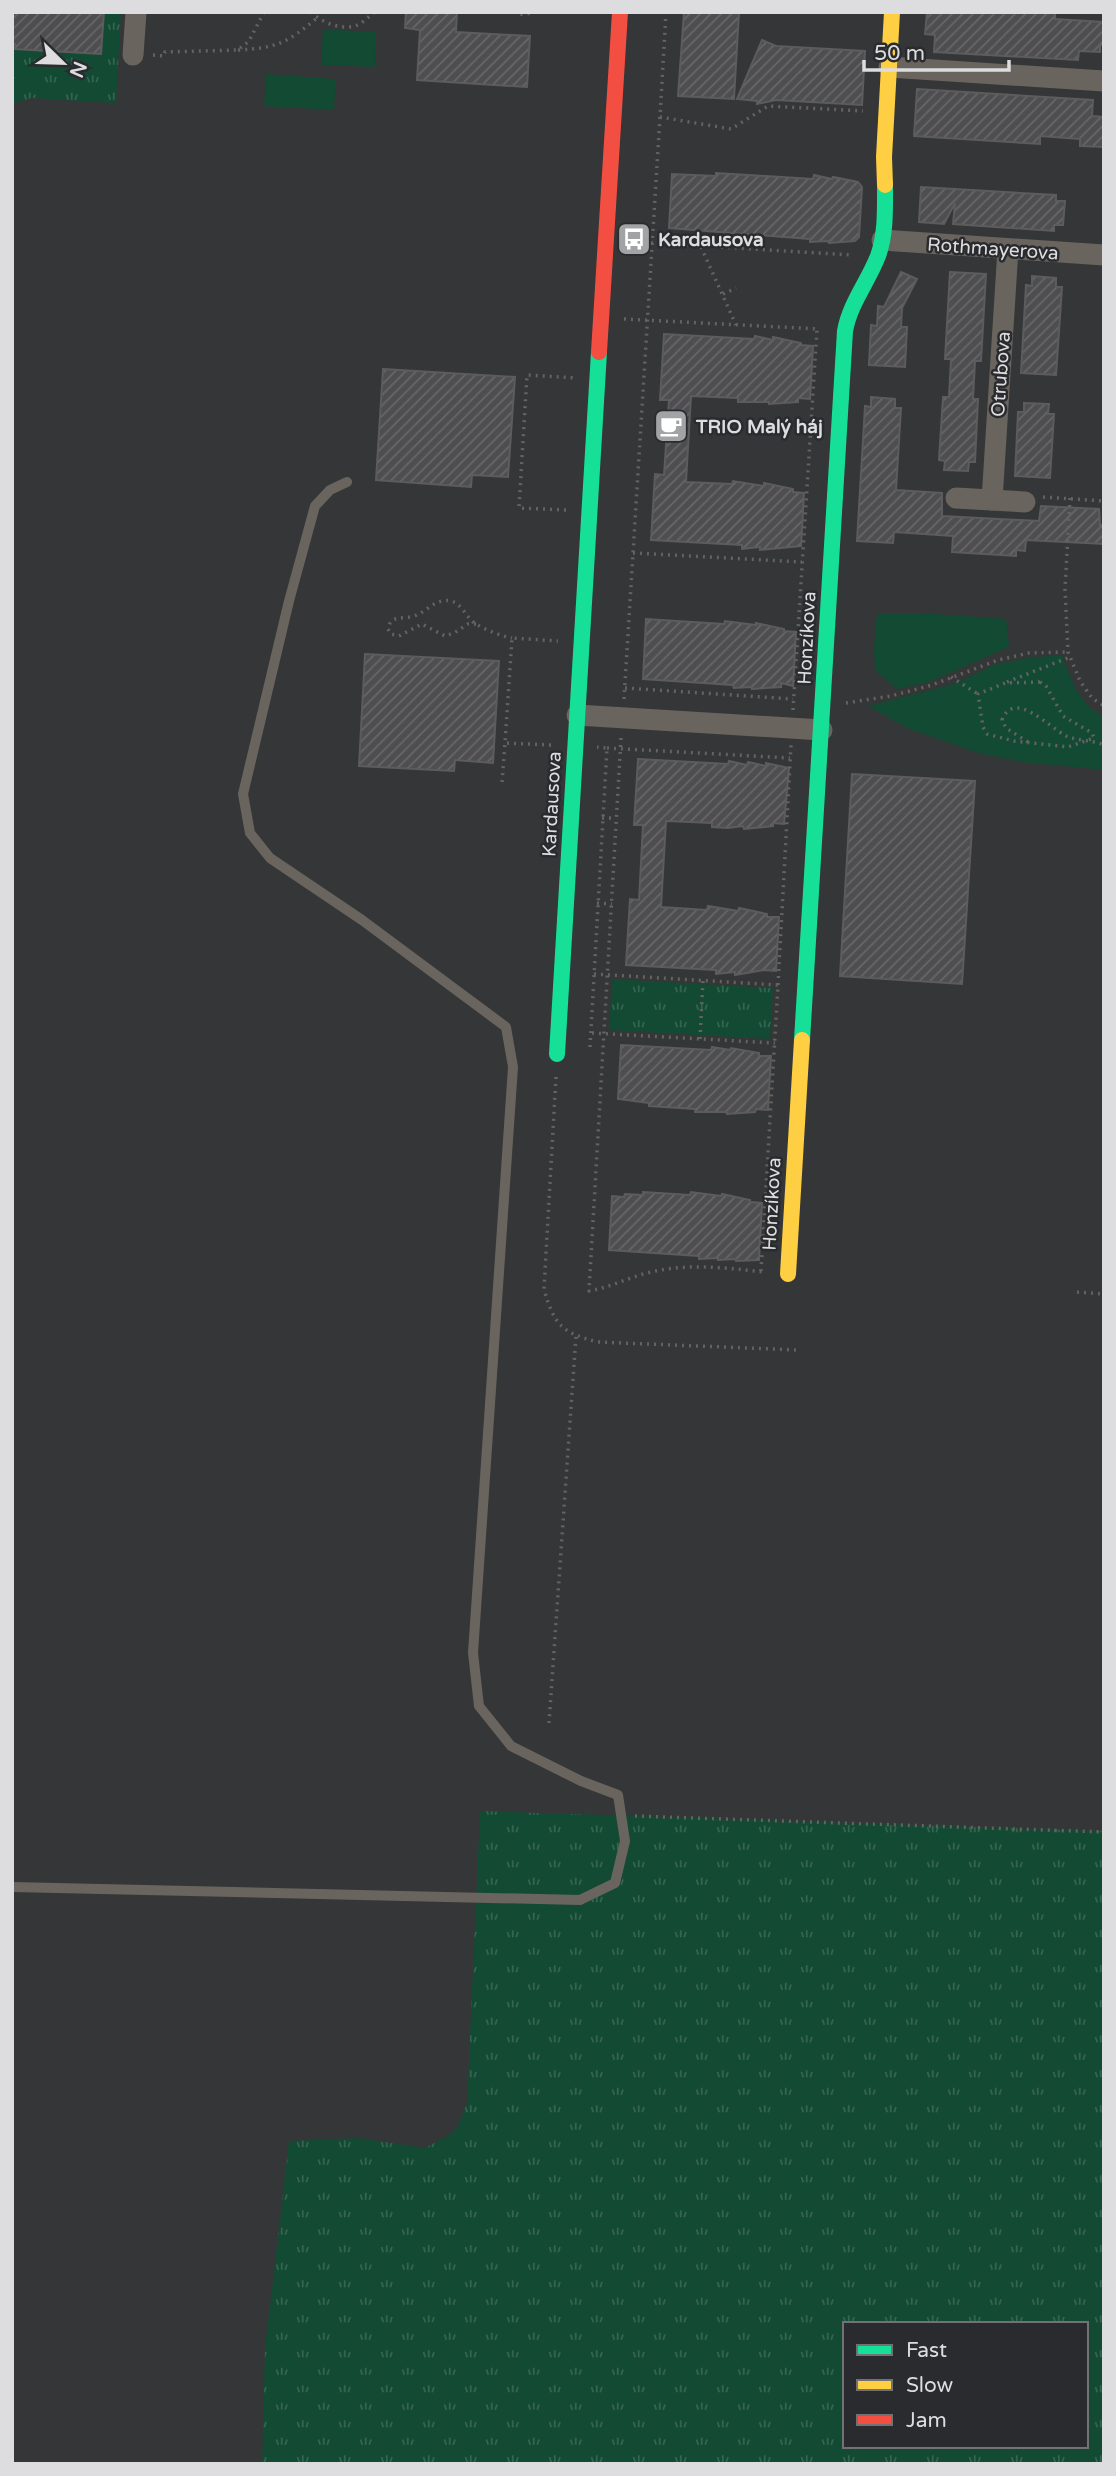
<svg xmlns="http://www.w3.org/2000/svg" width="1116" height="2476" viewBox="0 0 1116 2476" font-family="'Varela Round',sans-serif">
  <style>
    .grass { fill: url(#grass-tufts); fill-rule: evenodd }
    .park { fill: #134a34 }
    .building { fill: url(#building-hatch); stroke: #5c5c5d; stroke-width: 2 }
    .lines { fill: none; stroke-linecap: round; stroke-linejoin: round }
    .path { stroke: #656361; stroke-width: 3.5; stroke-dasharray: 2 5; stroke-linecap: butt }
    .lane { stroke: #69645e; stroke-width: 10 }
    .street { stroke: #69645e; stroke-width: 21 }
    .fast { stroke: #16e098; stroke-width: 16 }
    .slow { stroke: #ffcf43; stroke-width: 16 }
    .jam { stroke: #f24e42; stroke-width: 16 }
    .labels { text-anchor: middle; stroke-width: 5; stroke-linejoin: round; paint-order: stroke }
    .poi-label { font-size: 19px; font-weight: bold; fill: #dddddf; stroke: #2a2b2e; text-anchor: start }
    .street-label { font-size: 19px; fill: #dddddf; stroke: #2a2b2e }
  </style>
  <defs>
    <pattern id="grass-tufts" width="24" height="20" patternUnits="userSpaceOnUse" patternTransform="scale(1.75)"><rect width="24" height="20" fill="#134a34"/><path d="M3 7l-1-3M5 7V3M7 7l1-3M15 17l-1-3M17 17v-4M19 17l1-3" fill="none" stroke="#356451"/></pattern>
    <pattern id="building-hatch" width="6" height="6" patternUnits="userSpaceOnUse" patternTransform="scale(1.75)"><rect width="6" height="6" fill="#4e4e50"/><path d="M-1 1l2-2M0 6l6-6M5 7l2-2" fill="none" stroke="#676769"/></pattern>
  </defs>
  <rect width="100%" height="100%" fill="#353637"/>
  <!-- grass -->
  <g class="grass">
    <path d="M12,12H121L116,103L31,98L12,104Z"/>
    <path d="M612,979L773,988L770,1039L609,1030Z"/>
    <path d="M480,1811L1104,1831V2464H262L265,2349L289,2141L358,2138L425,2148L449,2135L457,2128L467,2103ZM845,2324H1086V2446H845Z"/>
  </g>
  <!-- park -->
  <g class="park">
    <path d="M323,29L376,32L375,67L321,65Z"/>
    <path d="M266,74L336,79L334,110L264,106Z"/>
    <path d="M877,613L936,614L1006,619L1009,647L929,682L897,689L875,670L874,648Z"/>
    <path d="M1062,655C1070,677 1080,707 1104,716V770L1022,762L978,753L909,729L868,706L954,684L996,664L1028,658Z"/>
  </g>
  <!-- building -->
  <g class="building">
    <path d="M12,12H104L101,54L15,49V44H12Z"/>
    <path d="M406,12H457L456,32L530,36L527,87L417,80L420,30L405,28Z"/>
    <path d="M684,12H739L734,99L678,96Z"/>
    <path d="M927,12H1055V19L1104,22V45H1100V52L1079,51L1078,60L934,52L935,35L925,34Z"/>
    <path d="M762,40L776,46L865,51L862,105L776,100L757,104V101L737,99Z"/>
    <path d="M917,89L1093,100L1092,116L1104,117V147L1080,146V139L1040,136V144L914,136Z"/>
    <path d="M716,173L813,179L814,175L832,179L833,177L858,182L862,187L859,237L855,241L829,243L828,241L810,242V239L669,228L672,174L716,176Z"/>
    <path d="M921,187L1056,195V201H1065L1063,225H1054V231L953,224L955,203L944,224L919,222Z"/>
    <path d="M901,272L917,279L902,308L901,327H907L905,367L869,365L871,325L877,326L878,306L884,307Z"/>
    <path d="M950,272L986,274L981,361H975L973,399H978L975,462H969L968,471L944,470L945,461L939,460L943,397H949L951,359H945Z"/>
    <path d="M1032,276L1056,278V287H1062L1056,375L1021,373L1026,285L1032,286Z"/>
    <path d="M664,334L754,339L755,336L773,340V337L801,343V345L813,346L810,399L798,398V402L769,404V402H738V398L691,396L686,482L732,484L733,481L764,486V483L793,489V492L804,493L801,546L760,550V547L742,549V545L651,540L655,474L664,475L669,400H660Z"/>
    <path d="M383,369L515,377L508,477L472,475L471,487L376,480Z"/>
    <path d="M871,397L895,399V408H901L896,490L942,493V516L1039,521L1041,506L1099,509L1100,525H1104V544L1026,540L1025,551L1016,550V556L952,552L953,536L894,532L893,543L857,541L865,406L871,407Z"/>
    <path d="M1024,403L1049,404L1048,414H1054L1050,478L1015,476L1018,412H1024Z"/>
    <path d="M646,619L724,624L725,621L756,625V623L784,629V631L796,632L793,686L781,683V687L752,689V687L734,688L733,685L643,679Z"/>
    <path d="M365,654L499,661L493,763L455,760L454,771L359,766Z"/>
    <path d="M638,759L728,764L729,761L747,765L748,762L766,766V763L789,768L784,824L773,823V826L744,829L743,826L728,828L712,827V823L666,821L661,907L707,910L708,906L738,911L739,908L767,914V917H779L776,971L764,970L735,975V972L716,974V970L626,965L630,899L639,900L643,825H634Z"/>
    <path d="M852,774L975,781L962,984L840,976Z"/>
    <path d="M621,1045L711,1050L712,1047L730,1050L731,1048L759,1053V1056H771L768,1110L756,1109L755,1112L727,1114L726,1112H695V1109L649,1106V1103L618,1099Z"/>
    <path d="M643,1192L690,1195L691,1192L721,1196L722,1194L750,1200V1202L762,1203L759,1260L736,1261V1259L718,1260V1258L699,1259V1256L609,1250L612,1196L624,1197L625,1194L643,1195Z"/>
  </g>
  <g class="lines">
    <!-- path -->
    <g class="path">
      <path d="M311,12C321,22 340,30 355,26C362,24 369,16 375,12"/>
      <path d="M514,12L524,15L533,12"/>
      <path d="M666,12L660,117L731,129L768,106L863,111"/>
      <path d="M238,50C277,48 287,43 317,18"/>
      <path d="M153,55L164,56L165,52L238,50L249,41L264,12"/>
      <path d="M651,243L852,255"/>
      <path d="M701,247L736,325"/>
      <path d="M723,294L736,288"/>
      <path d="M624,319L819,329"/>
      <path d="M1043,497L1104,501"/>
      <path d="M1070,498L1065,589L1068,652L1080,681L1092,698L1104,706"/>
      <path d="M566,510L519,508L527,375L576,378"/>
      <path d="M633,553L802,562"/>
      <path d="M476,624H468L454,633L445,636L422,624L399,636L391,634L388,629C391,614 402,620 414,616C424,613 432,603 442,601C461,597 464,617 476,624C486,630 501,636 512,638"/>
      <path d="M951,677L978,694"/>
      <path d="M1007,682L1070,657"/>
      <path d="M1040,682L1046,686L1063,716L1092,733L1094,738L1068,747L1014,741L987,734L983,727L978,694L1005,683Z"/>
      <path d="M625,688L793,699"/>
      <path d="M624,699L660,117"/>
      <path d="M846,703L891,696L932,685L998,660L1029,653L1068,652"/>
      <path d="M793,710L817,329"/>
      <path d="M621,738L589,1291C612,1287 629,1277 651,1272C689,1263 726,1268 764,1272"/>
      <path d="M1028,742L1006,728L1002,720C1014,689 1049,727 1066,736C1078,741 1092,740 1104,745"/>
      <path d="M551,745L505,743L512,638L558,641"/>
      <path d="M607,748L790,758"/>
      <path d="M502,782L505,743"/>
      <path d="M602,818H616"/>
      <path d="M597,903L612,904"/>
      <path d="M594,974L778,985L761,1271"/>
      <path d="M778,985L791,745"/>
      <path d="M592,1033L775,1043"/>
      <path d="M700,1039L703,980"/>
      <path d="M590,1047L607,748L597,747"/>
      <path d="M556,1077L544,1289C554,1325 562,1333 598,1342L797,1350"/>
      <path d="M1077,1292L1104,1294"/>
      <path d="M549,1723L576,1336"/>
      <path d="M635,1816L1104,1832"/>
    </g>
    <!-- lane -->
    <path class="lane" d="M12,1887L580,1900L615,1883L625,1841L618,1795L581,1781L511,1746L479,1706L473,1653L513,1067L506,1027L362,920L270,858L250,833L243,794L289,601L315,506L330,490L347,482"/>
    <!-- street -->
    <g class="street">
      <path d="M133,55L136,12"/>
      <path d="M889,67L1104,81"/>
      <path d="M882,240L1104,255"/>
      <path d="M956,498L1025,502"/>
      <path d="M992,500L1008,249"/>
      <path d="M577,715L822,730"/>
    </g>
    <!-- fast -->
    <g class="fast">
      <path d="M802,1040L845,331C850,303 868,282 878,256C886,234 885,209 885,185"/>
      <path d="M557,1054L599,352"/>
    </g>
    <!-- slow -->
    <g class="slow">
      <path d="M885,185L884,157L892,12"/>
      <path d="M788,1274L802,1040"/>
    </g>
    <!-- jam -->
    <path class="jam" d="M599,352L620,12"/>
  </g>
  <!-- icons -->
  <defs>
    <g id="bus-square" transform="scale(1.75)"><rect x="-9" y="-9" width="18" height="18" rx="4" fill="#a2a3a4" stroke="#2a2b2e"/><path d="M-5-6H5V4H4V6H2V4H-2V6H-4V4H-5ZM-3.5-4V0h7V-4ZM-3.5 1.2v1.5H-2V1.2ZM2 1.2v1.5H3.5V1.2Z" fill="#fff"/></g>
    <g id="cafe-square" transform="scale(1.75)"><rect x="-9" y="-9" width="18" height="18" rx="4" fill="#a2a3a4" stroke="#2a2b2e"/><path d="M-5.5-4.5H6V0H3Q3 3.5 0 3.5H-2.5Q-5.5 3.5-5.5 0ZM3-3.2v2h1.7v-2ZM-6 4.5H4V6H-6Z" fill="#fff"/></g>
  </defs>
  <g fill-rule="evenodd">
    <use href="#bus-square" x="634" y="239"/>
    <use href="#cafe-square" x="671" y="426"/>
  </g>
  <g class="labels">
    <!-- poi labels -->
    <g class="poi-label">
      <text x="658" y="246">Kardausova</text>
      <text x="696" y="433">TRIO Malý háj</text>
    </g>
    <!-- street labels -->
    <g class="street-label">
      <text transform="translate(993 248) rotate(4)" y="7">Rothmayerova</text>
      <text transform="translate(1000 374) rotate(-86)" y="7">Otrubova</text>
      <text transform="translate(806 638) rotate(-87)" y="7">Honzíkova</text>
      <text transform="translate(551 804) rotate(-87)" y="7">Kardausova</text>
      <text transform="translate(771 1204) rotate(-87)" y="7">Honzíkova</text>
    </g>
  </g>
  <!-- border -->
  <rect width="1116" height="2476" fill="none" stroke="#dddddf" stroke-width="28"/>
  <!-- legend -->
  <rect x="843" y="2322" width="245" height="126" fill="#2a2b2e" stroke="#727275" stroke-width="2"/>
  <rect x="857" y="2345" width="35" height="10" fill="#16e098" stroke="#727275" stroke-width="2"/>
  <text x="906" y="2357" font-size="21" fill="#dddddf">Fast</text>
  <rect x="857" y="2380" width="35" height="10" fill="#ffcf43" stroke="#727275" stroke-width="2"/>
  <text x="906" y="2392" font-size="21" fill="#dddddf">Slow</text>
  <rect x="857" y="2415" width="35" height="10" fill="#f24e42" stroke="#727275" stroke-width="2"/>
  <text x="906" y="2427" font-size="21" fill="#dddddf">Jam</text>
  <!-- north arrow -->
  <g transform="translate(63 63) rotate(113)" stroke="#2a2b2e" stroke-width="5" paint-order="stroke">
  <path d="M0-5L12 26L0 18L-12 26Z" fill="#dddddf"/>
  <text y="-10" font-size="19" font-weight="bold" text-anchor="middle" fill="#dddddf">N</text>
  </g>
  <!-- scale -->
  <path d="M864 60v10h145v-10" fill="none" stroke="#dddddf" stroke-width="3.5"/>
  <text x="874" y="60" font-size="21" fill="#dddddf" stroke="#2a2b2e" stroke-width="5" paint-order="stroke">50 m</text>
</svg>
